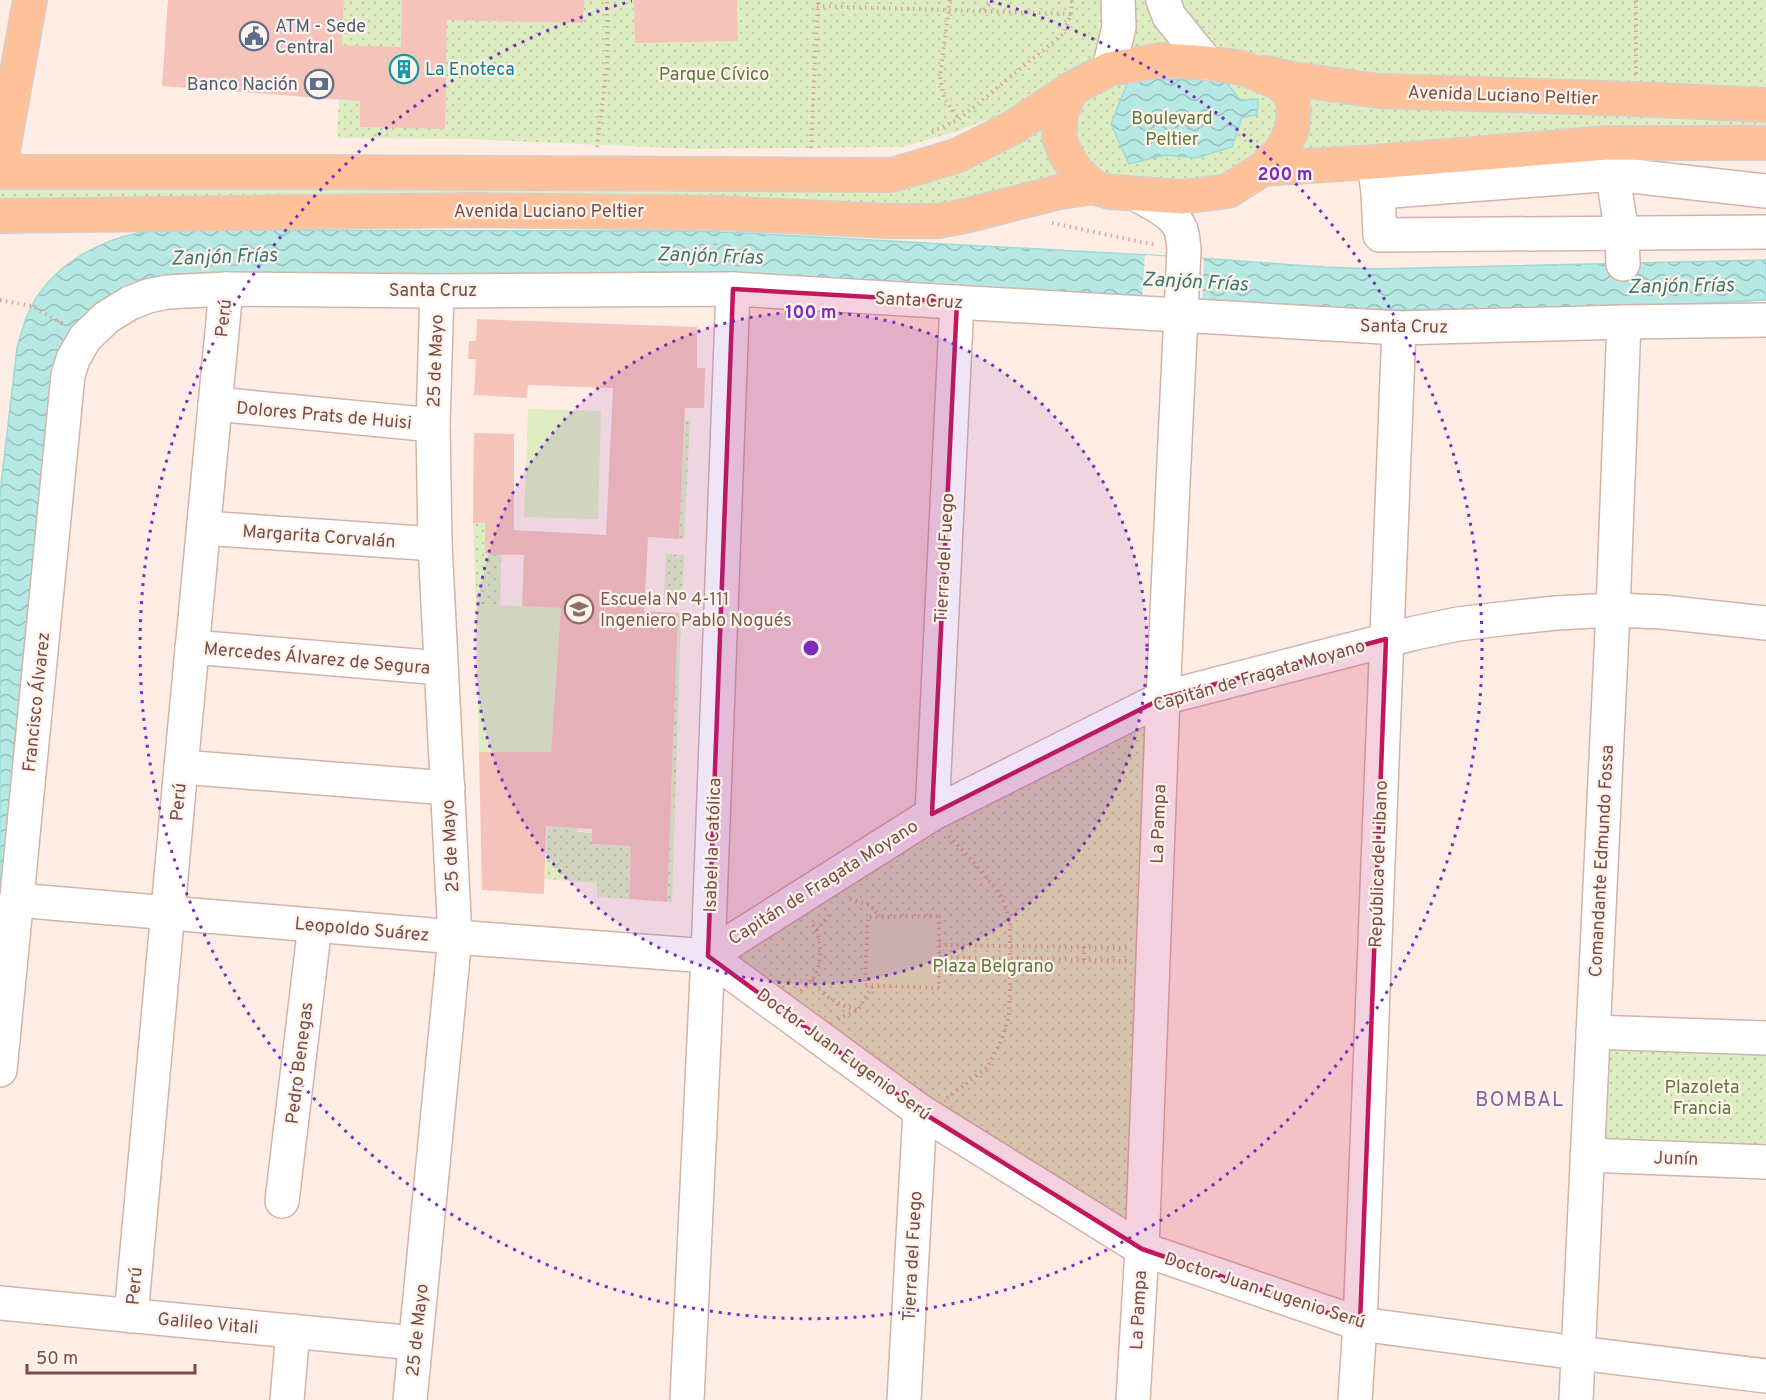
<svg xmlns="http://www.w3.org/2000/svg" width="1766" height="1400" viewBox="0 0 1766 1400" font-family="Overpass,sans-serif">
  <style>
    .grass { fill: url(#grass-dots) }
    .pitch { fill: #ddedc1 }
    .water { fill: url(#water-waves); stroke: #9cdbd6; stroke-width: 1.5 }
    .pier { fill: #feede4 }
    .building { fill: #f5c3b9 }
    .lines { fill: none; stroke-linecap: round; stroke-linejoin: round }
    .minor-casing { stroke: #d2b4ab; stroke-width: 36 }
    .major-casing { stroke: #d9cdcb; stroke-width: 36 }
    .path { stroke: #daa59c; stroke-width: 4; stroke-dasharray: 1.5 4.5; stroke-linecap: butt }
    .minor { stroke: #fff; stroke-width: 33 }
    .major { stroke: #ffc199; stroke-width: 33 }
    .marked { fill: #c2185b; fill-opacity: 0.2; stroke: #c2185b; stroke-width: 4.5; stroke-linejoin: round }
    .ring { fill: none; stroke: #7b2cbf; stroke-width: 3; stroke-dasharray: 3 6 }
    .labels { text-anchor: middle; stroke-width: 4.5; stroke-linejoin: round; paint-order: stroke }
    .service-label { font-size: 18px; fill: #4e5e75; stroke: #fff3eb; text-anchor: start }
    .culture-label { font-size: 18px; fill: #0d838f; stroke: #fff3eb; text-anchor: start }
    .park-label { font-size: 18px; fill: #5c793c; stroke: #fff3eb }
    .street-label { font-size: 18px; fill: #784d47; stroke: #fff3eb }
    .education-label { font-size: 18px; fill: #785e54; stroke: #fff3eb; text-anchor: start }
    .water-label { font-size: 20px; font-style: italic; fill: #377773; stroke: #fff3eb }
    .neighbourhood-label { font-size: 20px; letter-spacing: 1.5px; fill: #7b629c; stroke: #fff3eb }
    .centre { fill: #7b2cbf; stroke: #fff3eb; stroke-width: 3 }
    .ring-label { font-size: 18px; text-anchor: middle; font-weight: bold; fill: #7b2cbf; stroke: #fff3eb; stroke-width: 4.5; stroke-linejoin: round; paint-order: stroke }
  </style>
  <defs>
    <pattern id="grass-dots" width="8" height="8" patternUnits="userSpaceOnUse" patternTransform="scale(1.5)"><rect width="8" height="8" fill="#ddedc1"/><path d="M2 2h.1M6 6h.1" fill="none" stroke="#c1cda7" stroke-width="1.8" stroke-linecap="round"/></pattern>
    <pattern id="water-waves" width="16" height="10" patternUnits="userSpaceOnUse" patternTransform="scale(1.5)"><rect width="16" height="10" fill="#b6e9e4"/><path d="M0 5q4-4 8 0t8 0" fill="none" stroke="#99bfbb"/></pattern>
  </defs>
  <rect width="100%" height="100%" fill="#feede4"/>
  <!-- grass -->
  <g class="grass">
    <path d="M344,0H1766V89L1384,81L1170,45L1136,47L1096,56L1075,74L1012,110L955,132L902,147L693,149L470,139L337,138Z"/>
    <path d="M1109,73L1766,110V138L1228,188L1095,184L913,206L0,207V180L893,181Z"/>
    <path d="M685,421H690L684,539H679Z"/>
    <path d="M473,523H485V554H501L500,605L476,604Z"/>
    <path d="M666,554L684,555L682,598L664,597Z"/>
    <path d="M678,613H681L672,902H667Z"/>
    <path d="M1158,707L1138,1239L718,956L935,819Z"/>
    <path d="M547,826L577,828V832L592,833V844L631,846L629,899L597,897V883L545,879Z"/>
    <path d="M1593,1032L1766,1038V1162L1587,1155Z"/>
  </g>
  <!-- pitch -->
  <g class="pitch">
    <path d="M528,409L601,411L598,519L524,517Z"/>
    <path d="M476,604L561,608L551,752H479Z"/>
    <path d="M939,916V988L865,985L868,917Z"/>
  </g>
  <!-- water -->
  <g class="water">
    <path d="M1131,74L1173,80L1196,75L1220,74L1240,100L1258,99L1257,115L1242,117L1232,147L1196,158L1165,155L1129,164L1111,124Z"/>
    <path d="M160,230L693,231L745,233L1184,257L1324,267L1374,269L1766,260V300L1605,308L1366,310L747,273L705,272L321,275L179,274C136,277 122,288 89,313L0,922V493L17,348C21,332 26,315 35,300C61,258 111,234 160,230Z"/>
  </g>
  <!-- pier -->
  <path class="pier" d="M1145,255L1204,259L1202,302L1142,299Z"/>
  <!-- building -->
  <g class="building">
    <path d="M168,0H344L342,45L401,47L402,0H584L583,23L447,20L445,129L360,127V101L162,86Z"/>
    <path d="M634,0H737L738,41L635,43Z"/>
    <path d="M477,319L697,327V368H705L704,408H685L679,539L648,537L644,611L678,613L667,902L629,899L631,846L592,844V829L546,826L544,894L482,890L479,752H551L561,608L522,606L524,555L485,554V523H473L474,433L514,434V530L606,535L613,388L528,385L527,398L474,395L476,359H468L469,341H476Z"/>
  </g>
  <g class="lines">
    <!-- minor casing -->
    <g class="minor-casing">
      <g id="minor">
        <path d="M1163,0L1169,16L1207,63"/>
        <path d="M1109,69L1119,27L1118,0"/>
        <path d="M1609,153L1622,233L1623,264"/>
        <path d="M1374,162L1378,192L1380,235L1766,232"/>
        <path d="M1378,192L1614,174L1766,191"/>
        <path d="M215,404L433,425"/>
        <path d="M204,528L435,544"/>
        <path d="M192,647L441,668"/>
        <path d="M181,767L448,788"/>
        <path d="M932,814L957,302"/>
        <path d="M16,900L455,937L708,956"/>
        <path d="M708,956L920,1111L1142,1249L1360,1324L1578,1353L1766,1376"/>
        <path d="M708,956L932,814L1163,698L1415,633L1458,624L1500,619L1556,613L1613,610L1663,612L1766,623"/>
        <path d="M1593,1032L1766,1038"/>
        <path d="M0,1070L68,375L73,359L85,338L107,317L130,303L148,296L167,292L226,289L437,291L733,289L1399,328L1624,322L1766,320"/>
        <path d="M1587,1155L1766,1162"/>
        <path d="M282,1201L315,925"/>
        <path d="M0,1303L415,1343"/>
        <path d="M131,1316L181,767L226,289"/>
        <path d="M287,1400L293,1331"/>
        <path d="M410,1400L455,937L435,544L433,425L437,291"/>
        <path d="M687,1400L708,956L733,289"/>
        <path d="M904,1400L920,1111"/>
        <path d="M1133,1400L1142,1249L1163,698L1184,249C1183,243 1183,236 1181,230C1174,212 1151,203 1136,194"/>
        <path d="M1355,1400L1360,1324L1399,328"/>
        <path d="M1576,1400L1613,610L1624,322"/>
      </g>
    </g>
    <!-- major casing -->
    <g class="major-casing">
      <g id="major">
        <path d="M1162,60L1207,63L1243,68L1279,83L1290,93L1294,110L1292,130L1282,150L1263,169L1228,191L1183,197L1110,192L1093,187L1077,172L1067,157L1059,137L1061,114L1071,89L1109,69Z"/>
        <path d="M1266,73L1293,79L1378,91L1636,99L1766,105"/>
        <path d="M0,167L30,0"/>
        <path d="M1263,169L1374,162L1607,143H1766"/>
        <path d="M0,172H323L892,175L956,156L1014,127L1071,89"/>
        <path d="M0,216L475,210L717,213L888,221H938L965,216L1055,193L1093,187"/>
      </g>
    </g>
    <!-- path -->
    <g class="path">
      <path d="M950,0L940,77L944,98L959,119"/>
      <path d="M817,6L1071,14"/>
      <path d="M984,10L994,0"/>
      <path d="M1636,74V0"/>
      <path d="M932,132L959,119L1063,34L1071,14L1072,0"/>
      <path d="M597,147L607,66V0"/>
      <path d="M811,148L818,0"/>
      <path d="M1052,223L1156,245"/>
      <path d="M714,263L715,240"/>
      <path d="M0,300L32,306L63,324"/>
      <path d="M850,899L871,905L879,917"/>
      <path d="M939,916V988L865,985L868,917Z"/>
      <path d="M817,930L831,912"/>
      <path d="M939,945L1127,948"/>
      <path d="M939,957L1127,961"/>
      <path d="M1084,960V947"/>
      <path d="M812,979C821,996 839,1005 857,1010"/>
      <path d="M801,991C804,987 809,983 812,980C823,964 823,937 811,922"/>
      <path d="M838,1019L858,1010L873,986"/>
      <path d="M947,1098L988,1067L1002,1039L1009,1015L1010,983V923L1004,902L996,889L969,857L949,836"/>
    </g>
    <!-- minor -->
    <use href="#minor" class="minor"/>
    <!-- major -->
    <use href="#major" class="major"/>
  </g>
  <!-- marked area -->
  <path class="marked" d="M733,289L957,302L932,814L1163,698L1386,639L1360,1324L1142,1249L920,1111L708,956Z"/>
  <!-- distance rings -->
  <circle cx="811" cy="648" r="336" fill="#7b2cbf" fill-opacity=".12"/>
  <g class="ring">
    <circle cx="811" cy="648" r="336"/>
    <path d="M990 1A671 671 0 1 1 632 1"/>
  </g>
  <!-- icons -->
  <defs>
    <g id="civic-ring" transform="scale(1.5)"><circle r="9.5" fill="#fff3eb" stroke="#5c6f8a" stroke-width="1.5"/><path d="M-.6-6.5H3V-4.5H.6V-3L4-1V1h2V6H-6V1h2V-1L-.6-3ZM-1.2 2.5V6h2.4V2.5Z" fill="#5c6f8a"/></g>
    <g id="building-ring" transform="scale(1.5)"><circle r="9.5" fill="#fff3eb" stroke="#0f9aa8" stroke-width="1.5"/><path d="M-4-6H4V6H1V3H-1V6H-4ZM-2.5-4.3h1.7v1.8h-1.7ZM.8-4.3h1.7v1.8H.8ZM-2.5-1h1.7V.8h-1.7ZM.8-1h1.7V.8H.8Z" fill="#0f9aa8"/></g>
    <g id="bank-ring" transform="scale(1.5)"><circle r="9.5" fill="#fff3eb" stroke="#5c6f8a" stroke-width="1.5"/><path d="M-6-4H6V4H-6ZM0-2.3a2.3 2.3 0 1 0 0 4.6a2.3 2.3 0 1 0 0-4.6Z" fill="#5c6f8a"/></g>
    <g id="school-ring" transform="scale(1.5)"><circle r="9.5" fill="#fff3eb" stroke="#8d6e63" stroke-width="1.5"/><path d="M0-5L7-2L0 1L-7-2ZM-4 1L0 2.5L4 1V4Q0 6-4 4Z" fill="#8d6e63"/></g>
  </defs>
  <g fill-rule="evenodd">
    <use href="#civic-ring" x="254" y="36"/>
    <use href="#building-ring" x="404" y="69"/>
    <use href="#bank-ring" x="319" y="84"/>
    <use href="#school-ring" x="579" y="609"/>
  </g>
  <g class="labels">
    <!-- service labels -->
    <g class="service-label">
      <text x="275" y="32">ATM - Sede<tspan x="275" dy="21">Central</tspan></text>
      <text x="298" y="90" text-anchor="end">Banco Nación</text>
    </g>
    <!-- culture labels -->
    <g class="culture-label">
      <text x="425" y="75">La Enoteca</text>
    </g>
    <!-- park labels -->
    <g class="park-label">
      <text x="714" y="80">Parque Cívico</text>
      <text x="1172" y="124">Boulevard<tspan x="1172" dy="21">Peltier</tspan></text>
      <text x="993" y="972">Plaza Belgrano</text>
      <text x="1702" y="1093">Plazoleta<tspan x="1702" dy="21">Francia</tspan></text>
    </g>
    <!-- street labels -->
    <g class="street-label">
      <text transform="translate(1503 95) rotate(2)" y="6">Avenida Luciano Peltier</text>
      <text x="549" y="217">Avenida Luciano Peltier</text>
      <text x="433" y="296">Santa Cruz</text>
      <text transform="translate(919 300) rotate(3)" y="6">Santa Cruz</text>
      <text transform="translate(223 318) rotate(-84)" y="6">Perú</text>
      <text transform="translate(1404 326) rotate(1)" y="6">Santa Cruz</text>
      <text transform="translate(435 361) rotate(-88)" y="6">25 de Mayo</text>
      <text transform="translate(324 415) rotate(5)" y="6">Dolores Prats de Huisi</text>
      <text transform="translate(319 536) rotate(4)" y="6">Margarita Corvalán</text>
      <text transform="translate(944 558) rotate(-87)" y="6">Tierra del Fuego</text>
      <text transform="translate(317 658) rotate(5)" y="6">Mercedes Álvarez de Segura</text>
      <text transform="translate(1259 675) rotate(-16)" y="6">Capitán de Fragata Moyano</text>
      <text transform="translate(36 702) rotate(-84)" y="6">Francisco Álvarez</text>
      <text transform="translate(178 802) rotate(-85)" y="6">Perú</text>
      <text transform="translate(1158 824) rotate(-88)" y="6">La Pampa</text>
      <text transform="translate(712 845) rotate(-88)" y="6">Isabel la Católica</text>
      <text transform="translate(450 846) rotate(-93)" y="6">25 de Mayo</text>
      <text transform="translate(1601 861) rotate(-87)" y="6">Comandante Edmundo Fossa</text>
      <text transform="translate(1378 864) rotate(-88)" y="6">República del Libano</text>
      <text transform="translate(823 882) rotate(-32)" y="6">Capitán de Fragata Moyano</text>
      <text transform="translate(362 929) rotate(5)" y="6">Leopoldo Suárez</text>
      <text transform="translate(844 1054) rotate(36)" y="6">Doctor Juan Eugenio Serú</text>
      <text transform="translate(299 1063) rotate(-83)" y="6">Pedro Benegas</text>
      <text transform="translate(1676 1158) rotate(2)" y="6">Junín</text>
      <text transform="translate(912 1256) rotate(-87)" y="6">Tierra del Fuego</text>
      <text transform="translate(134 1286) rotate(-85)" y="6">Perú</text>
      <text transform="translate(1265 1290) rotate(18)" y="6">Doctor Juan Eugenio Serú</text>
      <text transform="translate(1138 1310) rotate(-87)" y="6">La Pampa</text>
      <text transform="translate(208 1323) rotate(5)" y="6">Galileo Vitali</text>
      <text transform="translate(417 1330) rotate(-84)" y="6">25 de Mayo</text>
    </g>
    <!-- education labels -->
    <g class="education-label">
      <text x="600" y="605">Escuela Nº 4-111<tspan x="600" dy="21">Ingeniero Pablo Nogués</tspan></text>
    </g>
    <!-- water labels -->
    <g class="water-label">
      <text transform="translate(710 255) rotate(2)" y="7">Zanjón Frías</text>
      <text transform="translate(224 256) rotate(-2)" y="7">Zanjón Frías</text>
      <text transform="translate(1195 281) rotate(3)" y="7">Zanjón Frías</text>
      <text transform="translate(1681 285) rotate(-1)" y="7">Zanjón Frías</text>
    </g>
    <!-- neighbourhood labels -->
    <g class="neighbourhood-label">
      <text x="1520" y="1106">BOMBAL</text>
    </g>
  </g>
  <circle cx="811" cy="648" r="9" class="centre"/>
  <g class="ring-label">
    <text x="1285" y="180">200 m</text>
    <text x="811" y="318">100 m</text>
  </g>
  <!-- scale -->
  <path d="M27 1364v9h168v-9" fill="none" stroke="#784d47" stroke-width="3"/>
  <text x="36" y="1364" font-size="18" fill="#784d47" stroke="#fff3eb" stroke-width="4.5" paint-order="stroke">50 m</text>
</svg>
